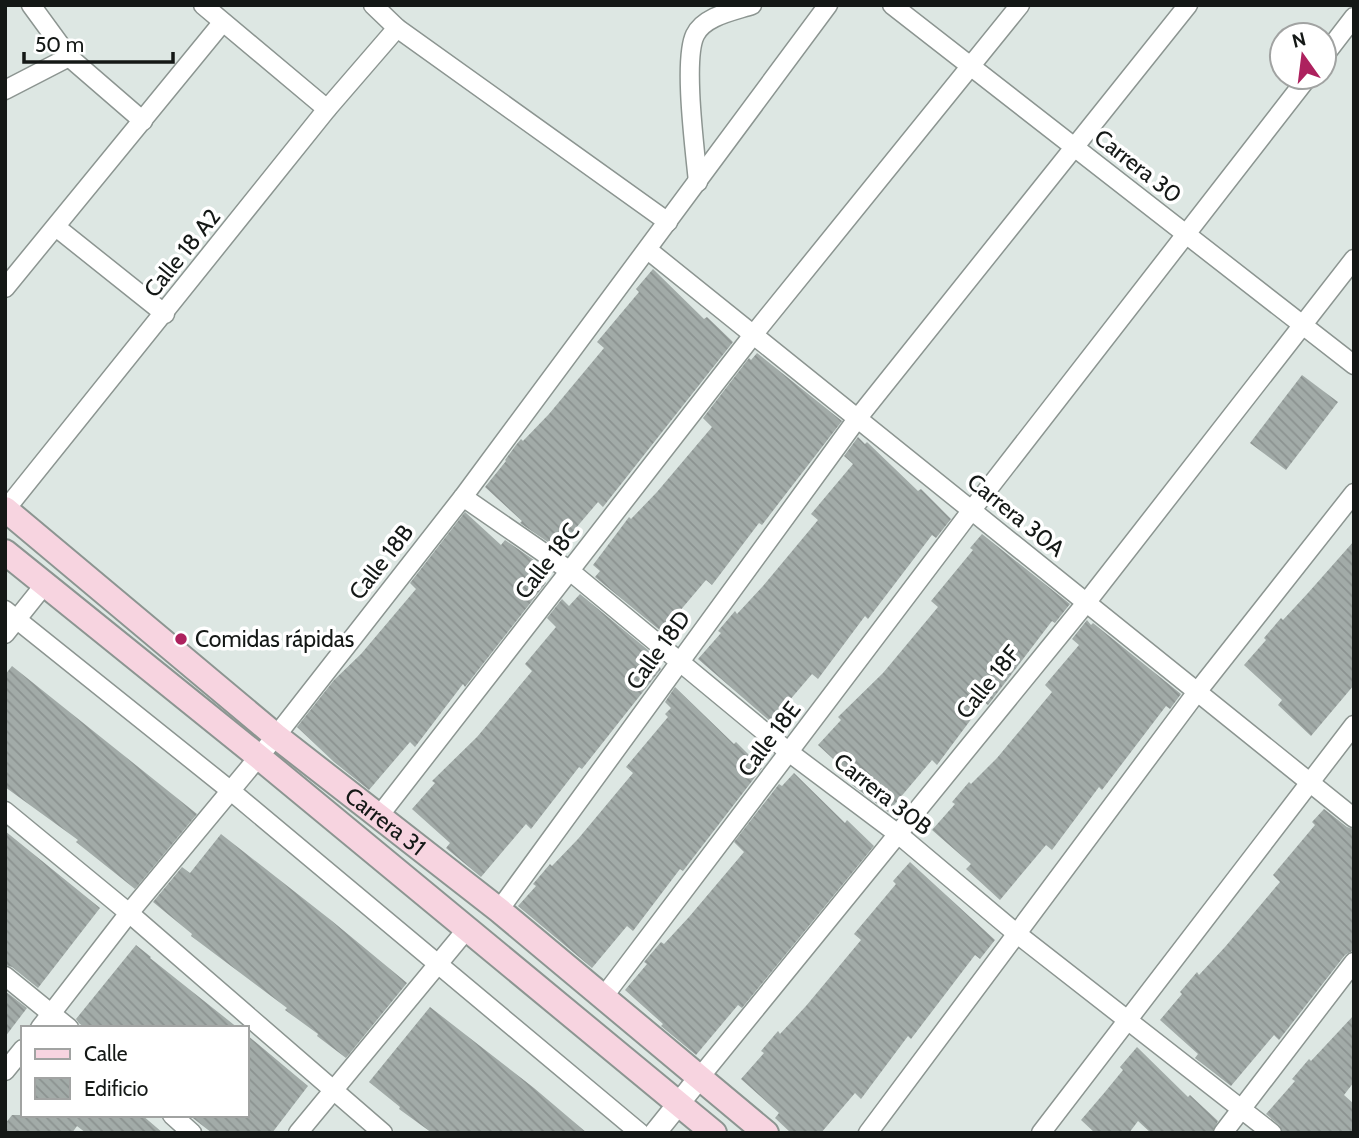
<svg xmlns="http://www.w3.org/2000/svg" width="1359" height="1138" viewBox="0 0 1359 1138" font-family="Cabin,sans-serif">
  <style>
    .building { fill: url(#building-back-hatch) }
    .lines { fill: none; stroke-linecap: round; stroke-linejoin: round }
    .minor-casing { stroke: #8c9591; stroke-width: 21 }
    .tertiary-casing { stroke: #8c9591; stroke-width: 24 }
    .secondary-casing { stroke: #8c9591; stroke-width: 28 }
    .minor { stroke: #fff; stroke-width: 18 }
    .tertiary { stroke: #fff; stroke-width: 21 }
    .secondary { stroke: #f7d4e0; stroke-width: 24 }
    .poi-dot { fill: #ad215e; stroke: #fff; stroke-width: 2.5 }
    .labels { text-anchor: middle; stroke-width: 7; stroke-linejoin: round; paint-order: stroke }
    .street-label { font-size: 23px; fill: #141816; stroke: #fff }
    .poi-label { font-size: 23px; fill: #141816; stroke: #fff; text-anchor: start }
  </style>
  <defs>
    <pattern id="building-back-hatch" width="6" height="6" patternUnits="userSpaceOnUse" patternTransform="scale(1.75)"><rect width="6" height="6" fill="#a2aba8"/><path d="M-1 5l2 2M0 0l6 6M5-1l2 2" fill="none" stroke="#8b9290"/></pattern>
  </defs>
  <rect width="100%" height="100%" fill="#dde7e3"/>
  <!-- building -->
  <g class="building">
    <path d="M653,269L704,319L707,317L733,342L603,507L598,502L558,549L520,523L522,521L485,487L506,461L505,460L516,445L521,439L523,441L549,414L604,348L597,342L639,292L636,289Z"/>
    <path d="M757,353L842,421L762,525L759,523L712,585L706,580L662,632L595,577L600,571L593,565L629,517L631,519L657,492L712,427L703,418L749,358L751,360Z"/>
    <path d="M1302,375L1338,402L1286,470L1250,443Z"/>
    <path d="M858,437L865,444L867,442L918,491L921,489L951,519L936,538L932,535L868,619L865,616L818,679L812,674L771,722L698,659L721,633L718,631L735,611L737,614L763,586L818,520L811,514L853,464L844,456Z"/>
    <path d="M465,512L501,545L505,540L544,567L537,575L546,583L465,687L463,684L415,747L410,742L369,790L334,762L297,727L334,680L361,654L416,589L410,583Z"/>
    <path d="M982,534L1070,604L1055,623L1052,621L988,705L984,702L937,765L932,760L888,812L852,785L856,780L818,745L841,720L838,717L883,673L938,607L931,601L973,550L970,548Z"/>
    <path d="M1354,541V685L1311,736L1278,705L1282,700L1244,665L1266,640L1264,638L1281,618L1283,620L1308,593Z"/>
    <path d="M580,594L648,650L661,669L582,769L579,767L531,829L526,824L481,877L446,848L450,843L412,809L435,783L432,781L477,737L532,671L525,664L556,627L547,618L562,599L569,606Z"/>
    <path d="M1087,620L1091,625L1093,623L1181,694L1170,709L1166,706L1102,790L1099,787L1052,850L1046,845L1000,900L966,869L971,864L932,830L955,804L952,802L969,782L971,784L997,758L1052,692L1045,685L1079,645L1072,639Z"/>
    <path d="M12,666L197,814L135,889L76,842L78,840L5,787V675Z"/>
    <path d="M675,687L734,744L736,742L762,768L683,871L680,869L633,931L627,926L592,968L518,906L536,886L533,884L550,864L552,866L578,839L633,773L626,767L668,717L665,714L671,708L665,702Z"/>
    <path d="M794,773L845,823L847,820L874,846L742,1008L738,1005L696,1055L661,1026L663,1024L625,990L647,964L644,962L661,942L664,944L689,917L744,852L734,842L779,784L782,786Z"/>
    <path d="M1324,809L1347,827L1354,829V950L1345,955L1279,1040L1274,1035L1231,1086L1195,1058L1198,1054L1160,1020L1182,994L1180,992L1197,972L1199,975L1225,947L1280,882L1273,875L1315,825L1312,822Z"/>
    <path d="M5,831L100,908L38,988L12,967L5,965Z"/>
    <path d="M221,834L332,921L407,983L346,1058L317,1036L318,1034L285,1010L287,1008L191,936L192,934L153,902L182,867L190,873Z"/>
    <path d="M910,862L995,940L980,959L975,955L911,1039L908,1036L861,1099L855,1093L821,1133H791L775,1118L779,1113L741,1079L764,1053L761,1051L778,1031L780,1034L806,1006L861,940L854,934L896,884L893,881Z"/>
    <path d="M136,945L151,957L150,958L238,1028H85L79,1023L76,1019Z"/>
    <path d="M5,991L27,1008L5,1037Z"/>
    <path d="M430,1007L534,1088L587,1133H432L399,1109L400,1107L369,1082Z"/>
    <path d="M1354,1015V1082L1344,1095L1354,1104V1133H1283L1279,1125L1266,1114L1295,1081L1292,1079L1309,1059L1311,1061Z"/>
    <path d="M247,1035L308,1086L272,1133H212L189,1115H247Z"/>
    <path d="M1137,1047L1188,1097L1190,1095L1218,1121L1212,1133H1151L1138,1121L1129,1133H1095L1081,1120L1105,1092L1123,1070L1120,1067Z"/>
    <path d="M12,1115H142L163,1133H86L77,1126L72,1133H5V1124Z"/>
  </g>
  <g class="lines">
    <!-- minor casing -->
    <g class="minor-casing">
      <g id="minor">
        <path d="M31,5L69,57L143,121"/>
        <path d="M203,5L327,109"/>
        <path d="M373,5L397,28L668,222"/>
        <path d="M892,5L1354,365"/>
        <path d="M1324,56L1354,17"/>
        <path d="M5,90L69,57"/>
        <path d="M698,182C695,150 683,60 695,35C704,16 734,11 752,5"/>
        <path d="M56,227L165,314"/>
        <path d="M648,250L1354,818"/>
        <path d="M5,288L222,23"/>
        <path d="M463,497L570,571L790,753L898,834L1016,933L1272,1133"/>
        <path d="M6,509L327,109L397,28"/>
        <path d="M5,610L231,791L640,1133"/>
        <path d="M5,634L45,584"/>
        <path d="M5,811L129,913L383,1133"/>
        <path d="M379,816L753,335L1020,5"/>
        <path d="M499,910L857,419L1188,5"/>
        <path d="M5,976L69,1028"/>
        <path d="M604,996L971,511L1308,77"/>
        <path d="M40,1028L129,913L276,736L463,497L828,5"/>
        <path d="M5,1071L23,1049"/>
        <path d="M700,1077L1086,603L1354,259"/>
        <path d="M172,1115L192,1133"/>
        <path d="M298,1133L467,929"/>
        <path d="M868,1133L1197,692L1354,493"/>
        <path d="M1041,1133L1354,725"/>
        <path d="M1223,1133L1354,962"/>
      </g>
    </g>
    <!-- tertiary casing -->
    <g class="tertiary-casing">
      <path id="tertiary" d="M655,1133L700,1077"/>
    </g>
    <!-- secondary casing -->
    <g class="secondary-casing">
      <g id="secondary">
        <path id="s1" d="M5,509L276,736L499,910L766,1133"/>
        <path d="M5,552L259,757L714,1133"/>
      </g>
    </g>
    <!-- minor -->
    <use href="#minor" class="minor"/>
    <!-- tertiary -->
    <use href="#tertiary" class="tertiary"/>
    <!-- secondary -->
    <use href="#secondary" class="secondary"/>
  </g>
  <!-- markers -->
  <circle class="poi-dot" cx="181" cy="639" r="7"/>
  <g class="labels">
    <!-- street labels -->
    <g class="street-label">
      <text transform="translate(1138 166) rotate(38)" y="8">Carrera 30</text>
      <text transform="translate(182 253) rotate(-51)" y="8">Calle 18 A2</text>
      <text transform="translate(1016 515) rotate(39)" y="8">Carrera 30A</text>
      <text transform="translate(547 561) rotate(-52)" y="8">Calle 18C</text>
      <text transform="translate(381 562) rotate(-52)" y="8">Calle 18B</text>
      <text transform="translate(658 650) rotate(-54)" y="8">Calle 18D</text>
      <text transform="translate(988 682) rotate(-51)" y="8">Calle 18F</text>
      <text transform="translate(769 739) rotate(-53)" y="8">Calle 18E</text>
      <text transform="translate(883 794) rotate(38)" y="8">Carrera 30B</text>
      <text dy="8" stroke="none"><textPath href="#s1" startOffset="492">Carrera 31</textPath></text>
    </g>
    <!-- poi labels -->
    <g class="poi-label">
      <text x="195" y="647">Comidas rápidas</text>
    </g>
  </g>
  <!-- border -->
  <rect width="1359" height="1138" fill="none" stroke="#141816" stroke-width="14"/>
  <!-- legend -->
  <rect x="21" y="1026" width="228" height="91" fill="#ffffff" stroke="#a1a3a2" stroke-width="2"/>
  <rect x="35" y="1049" width="35" height="10" fill="#f7d4e0" stroke="#a1a3a2" stroke-width="2"/>
  <text x="84" y="1061" font-size="21" fill="#141816">Calle</text>
  <rect x="35" y="1078" width="35" height="21" fill="url(#building-back-hatch)" stroke="#a1a3a2" stroke-width="2"/>
  <text x="84" y="1096" font-size="21" fill="#141816">Edificio</text>
  <!-- north arrow -->
  <g transform="translate(1303 56) rotate(346)"><circle r="33" fill="#ffffff" stroke="#a1a3a2" stroke-width="2"/>
  <path d="M0-5L12 26L0 18L-12 26Z" fill="#ad215e"/>
  <text y="-10" font-size="19" font-weight="bold" text-anchor="middle" fill="#141816">N</text>
  </g>
  <!-- scale -->
  <path d="M24 52v10h149v-10" fill="none" stroke="#141816" stroke-width="3.5"/>
  <text x="35" y="52" font-size="21" fill="#141816" stroke="#ffffff" stroke-width="5" paint-order="stroke">50 m</text>
</svg>
